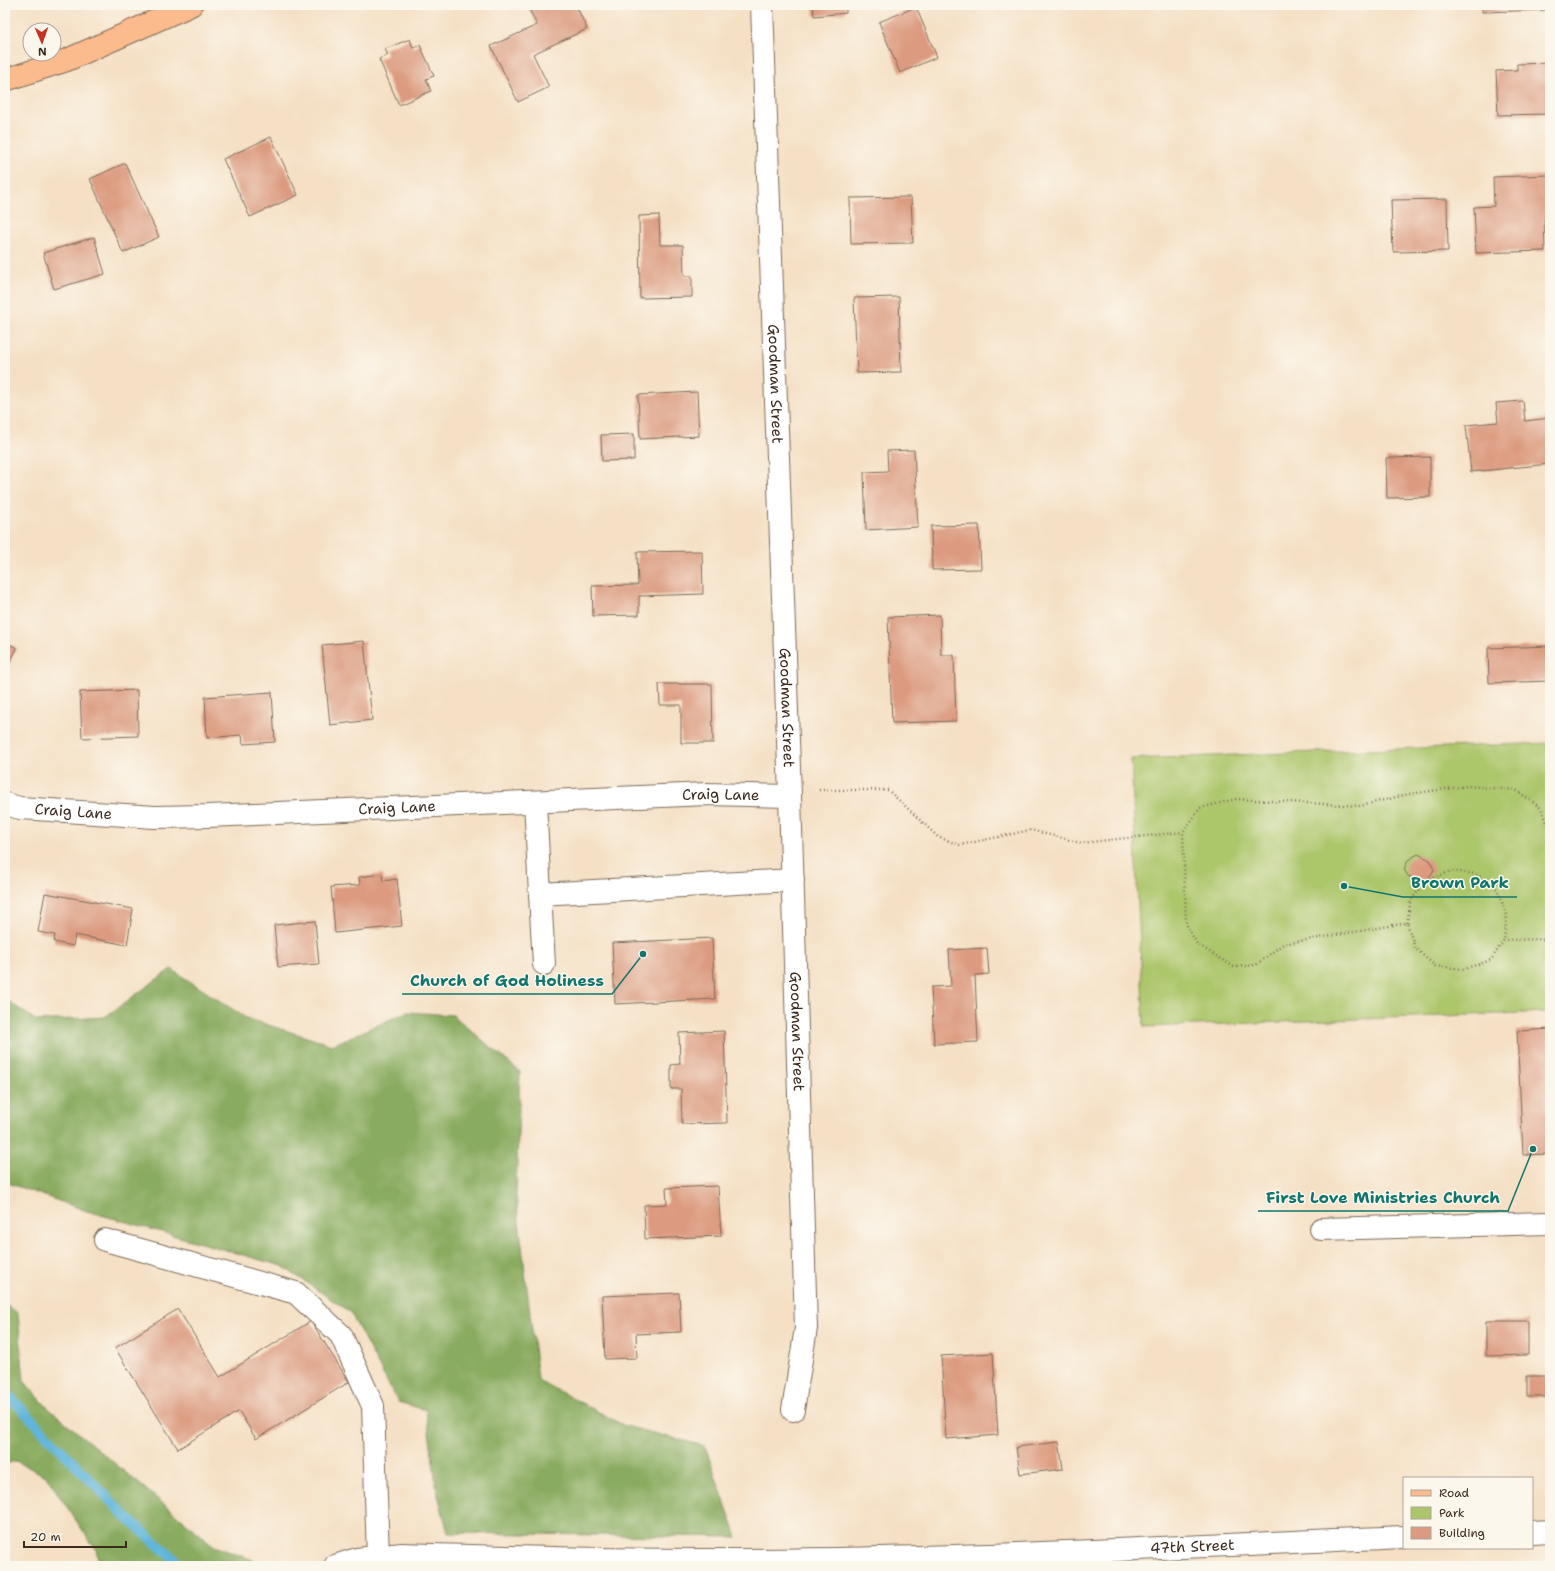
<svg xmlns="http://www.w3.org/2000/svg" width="1555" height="1571" viewBox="0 0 1555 1571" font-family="'Shantell Sans',sans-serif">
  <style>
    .green { fill: #acc66b; stroke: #747844 }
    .forest { fill: #89ab5f; stroke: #626a3e }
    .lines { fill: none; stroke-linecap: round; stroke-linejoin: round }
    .stream { stroke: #5fb5db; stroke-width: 10 }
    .building { fill: #dc9b80 }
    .minor-casing { stroke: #7c6a58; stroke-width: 24 }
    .major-casing { stroke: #7c6a58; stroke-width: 24 }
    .path { stroke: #7c6a58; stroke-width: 2.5; stroke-dasharray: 1 3; stroke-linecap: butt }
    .minor { stroke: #fff; stroke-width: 22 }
    .major { stroke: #fbbb8d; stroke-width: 22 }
    .labels { text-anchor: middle; stroke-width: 3; stroke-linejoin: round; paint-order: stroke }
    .street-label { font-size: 15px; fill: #3b2a1e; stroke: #fbf7ec }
    .leader { fill: none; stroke: #0f766e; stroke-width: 1.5 }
    .callout-dot { fill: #0f766e; stroke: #fbf7ec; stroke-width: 1.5 }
    .callout-label { font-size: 16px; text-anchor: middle; font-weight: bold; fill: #0f766e; stroke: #fbf7ec; stroke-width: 3; stroke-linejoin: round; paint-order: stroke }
  </style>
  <rect width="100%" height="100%" fill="#fbf7ec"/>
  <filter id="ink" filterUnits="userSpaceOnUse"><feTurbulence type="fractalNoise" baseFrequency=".025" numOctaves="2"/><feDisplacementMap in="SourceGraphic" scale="8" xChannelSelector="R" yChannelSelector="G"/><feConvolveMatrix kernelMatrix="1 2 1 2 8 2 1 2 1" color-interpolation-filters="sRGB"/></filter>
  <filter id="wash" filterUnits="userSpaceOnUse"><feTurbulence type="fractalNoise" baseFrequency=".012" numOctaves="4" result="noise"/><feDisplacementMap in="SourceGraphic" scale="16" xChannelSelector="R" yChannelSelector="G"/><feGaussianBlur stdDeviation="0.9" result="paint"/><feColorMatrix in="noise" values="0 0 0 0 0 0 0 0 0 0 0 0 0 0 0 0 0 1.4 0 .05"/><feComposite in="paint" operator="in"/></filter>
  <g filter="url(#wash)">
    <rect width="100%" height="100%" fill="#f5e0c5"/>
    <!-- green -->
    <path class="green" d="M1550,743V1012L1144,1027L1131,759Z"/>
    <!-- forest -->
    <g class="forest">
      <path d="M171,969L246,1018L332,1045L407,1012L453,1015L520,1072L516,1196L538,1380L625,1426L705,1446L737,1537L448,1533L437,1491L426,1410L398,1402L350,1312L282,1266L87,1211L5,1182V999L37,1021L105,1017Z"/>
      <path d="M5,1305L18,1313L24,1381L47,1407L214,1546L253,1560L255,1566H100L96,1550L46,1476L16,1461L5,1464Z"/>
    </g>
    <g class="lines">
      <!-- stream -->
      <path class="stream" d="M5,1392L126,1517L182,1566"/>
    </g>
    <g id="blocks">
      <!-- building -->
      <g class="building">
        <path d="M527,5H576L587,29L533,54L549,87L518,102L491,46L537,25Z"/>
        <path d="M813,5H846V13L814,16Z"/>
        <path d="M1482,5H1548L1549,10L1482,12Z"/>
        <path d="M916,7L937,57L900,73L879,22Z"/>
        <path d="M410,39L413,48L420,45L434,76L426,79L431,91L399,105L379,59L388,55L385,49Z"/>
        <path d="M1550,63V114L1498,115L1496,71L1517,70V64Z"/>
        <path d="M271,137L298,195L250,217L223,159Z"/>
        <path d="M125,163L159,237L123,253L90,179Z"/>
        <path d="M1550,175V219H1544L1545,251L1476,253L1474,207L1494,206L1493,177Z"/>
        <path d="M911,197L913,243L851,244L850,198Z"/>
        <path d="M1447,199L1448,251L1393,252L1391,200Z"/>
        <path d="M659,215L660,245H683L684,276H692V297L640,298L639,216Z"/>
        <path d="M94,237L105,274L54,289L43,253Z"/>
        <path d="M899,297L901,372L857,373L854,298Z"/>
        <path d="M697,392L699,436L640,439L638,395Z"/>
        <path d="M1523,401L1525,421L1550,418V464L1471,472L1466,425L1498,422L1496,403Z"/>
        <path d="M634,434V460L602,461L601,435Z"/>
        <path d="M914,450L918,527L866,530L864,472L888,471L887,451Z"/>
        <path d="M1430,457V497L1387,498L1386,458Z"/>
        <path d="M979,525L981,569L932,570L931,526Z"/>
        <path d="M702,551L703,594L639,596V615L593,616L592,586L638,585L637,552Z"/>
        <path d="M940,615L941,655H954L956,721L892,723L888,617Z"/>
        <path d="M364,641L372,720L330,725L322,645Z"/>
        <path d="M5,642L17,648L5,672Z"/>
        <path d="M1550,646V681L1489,683L1488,648Z"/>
        <path d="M659,684H712L713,743H681V705H660Z"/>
        <path d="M137,690L138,736L82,738L80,692Z"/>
        <path d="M272,692L275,742L243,744L242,735L207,738L205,697Z"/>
        <path d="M1418,854L1430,860L1434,870L1427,880H1418L1408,876L1404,869L1408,860Z"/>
        <path d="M382,874L383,881L397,879L402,926L335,933L331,887L360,885L359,877Z"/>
        <path d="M45,893L133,909L127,945L75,935L73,946L54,942L55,935L38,932Z"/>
        <path d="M315,921L319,964L278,967L274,925Z"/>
        <path d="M712,938L715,999L615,1004L612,943Z"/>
        <path d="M987,948L989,974L975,975L978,1042L934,1044L931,987L951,986L949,950Z"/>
        <path d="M1550,1029V1154L1523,1155L1517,1031Z"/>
        <path d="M724,1031L727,1123L682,1124L681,1089H671V1065L680,1064L679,1033Z"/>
        <path d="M718,1186L721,1236L645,1239L644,1205L667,1204L666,1188Z"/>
        <path d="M679,1293L681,1332L636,1334L637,1358L605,1359L602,1296Z"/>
        <path d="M178,1309L220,1377L311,1321L349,1382L256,1439L239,1411L178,1449L115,1348Z"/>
        <path d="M1486,1321H1528V1355L1486,1356Z"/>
        <path d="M993,1353L998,1435L946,1439L941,1356Z"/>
        <path d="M1548,1359H1550V1397H1527V1376H1548Z"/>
        <path d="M1059,1442L1063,1469L1020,1474L1016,1447Z"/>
      </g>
    </g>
  </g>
  <g filter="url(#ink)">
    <use href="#blocks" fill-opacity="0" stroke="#7c6a58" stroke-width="1"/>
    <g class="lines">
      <!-- minor casing -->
      <g class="minor-casing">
        <g id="minor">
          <path id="s1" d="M762,5L790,796L806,1328L793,1410"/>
          <path d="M535,802L540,894L793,880"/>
          <path id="s2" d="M5,804L20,808L155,817L208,816L707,794L790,796"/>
          <path d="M540,894L544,964"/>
          <path d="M1321,1229L1550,1223"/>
          <path d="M105,1240L296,1293L341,1335L373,1406L378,1557"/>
          <path d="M1532,1532L1550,1531"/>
          <path id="s3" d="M335,1566L357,1559L402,1554C501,1557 600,1560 699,1560C934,1561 1169,1547 1404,1537"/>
        </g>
      </g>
      <!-- major casing -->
      <g class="major-casing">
        <path id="major" d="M5,80L67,60L191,5"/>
      </g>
      <!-- path -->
      <g class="path">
        <path d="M819,790H888L938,837L960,845L1031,830L1081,843L1183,832"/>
        <path d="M1550,829L1541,808L1516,790L1467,786L1409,794L1360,806L1236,799L1200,808L1183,832L1186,924L1197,944L1234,967L1256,965L1283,944L1407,923L1415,948L1435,966L1464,969L1491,960L1504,940L1550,939"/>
        <path d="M1407,923L1411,900L1427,880L1452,871L1476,874L1497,889L1507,915L1504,940"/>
      </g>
      <!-- minor -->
      <use href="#minor" class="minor"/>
      <!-- major -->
      <use href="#major" class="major"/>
    </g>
  </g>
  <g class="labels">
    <!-- street labels -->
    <g class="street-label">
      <text dy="5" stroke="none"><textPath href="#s1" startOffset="379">Goodman Street</textPath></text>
      <text dy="5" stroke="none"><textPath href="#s1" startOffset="703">Goodman Street</textPath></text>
      <text dy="5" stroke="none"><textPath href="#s2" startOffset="717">Craig Lane</textPath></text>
      <text dy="5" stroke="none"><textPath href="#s2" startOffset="393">Craig Lane</textPath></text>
      <text dy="5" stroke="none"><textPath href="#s2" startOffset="69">Craig Lane</textPath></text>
      <text dy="5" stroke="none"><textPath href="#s1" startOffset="1027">Goodman Street</textPath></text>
      <text dy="5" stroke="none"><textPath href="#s3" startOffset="859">47th Street</textPath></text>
    </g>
  </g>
  <!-- callouts -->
  <path class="leader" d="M1344 886L1403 897H1517M643 954L612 994H402M1533 1149L1508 1211H1258"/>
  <g class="callout-dot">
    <circle cx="1344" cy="886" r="4"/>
    <circle cx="643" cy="954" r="4"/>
    <circle cx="1533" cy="1149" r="4"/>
  </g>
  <g class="callout-label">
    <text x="1460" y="888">Brown Park</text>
    <text x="507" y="986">Church of God Holiness</text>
    <text x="1383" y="1203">First Love Ministries Church</text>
  </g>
  <!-- margin -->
  <rect width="1555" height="1571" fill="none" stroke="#fbf7ec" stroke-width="20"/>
  <!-- legend -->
  <rect x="1403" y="1477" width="130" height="72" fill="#fbf7ec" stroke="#aea59a"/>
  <rect x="1411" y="1490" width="20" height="6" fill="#fbbb8d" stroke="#aea59a"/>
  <text x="1439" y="1497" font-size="12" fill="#3b2a1e">Road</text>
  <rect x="1411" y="1507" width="20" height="12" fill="#acc66b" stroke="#aea59a"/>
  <text x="1439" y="1517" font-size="12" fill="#3b2a1e">Park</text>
  <rect x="1411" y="1527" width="20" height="12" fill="#dc9b80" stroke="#aea59a"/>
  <text x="1439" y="1537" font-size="12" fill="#3b2a1e">Building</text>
  <!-- north arrow -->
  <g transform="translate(42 42) rotate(178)"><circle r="19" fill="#fbf7ec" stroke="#aea59a"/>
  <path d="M0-3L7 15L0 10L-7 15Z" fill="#c8321e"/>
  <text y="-6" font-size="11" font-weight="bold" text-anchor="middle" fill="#3b2a1e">N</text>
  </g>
  <!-- scale -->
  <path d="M24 1541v6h102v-6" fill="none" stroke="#3b2a1e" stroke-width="2"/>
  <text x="30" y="1541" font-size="12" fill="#3b2a1e" stroke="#fbf7ec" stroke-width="3" paint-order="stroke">20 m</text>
</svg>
